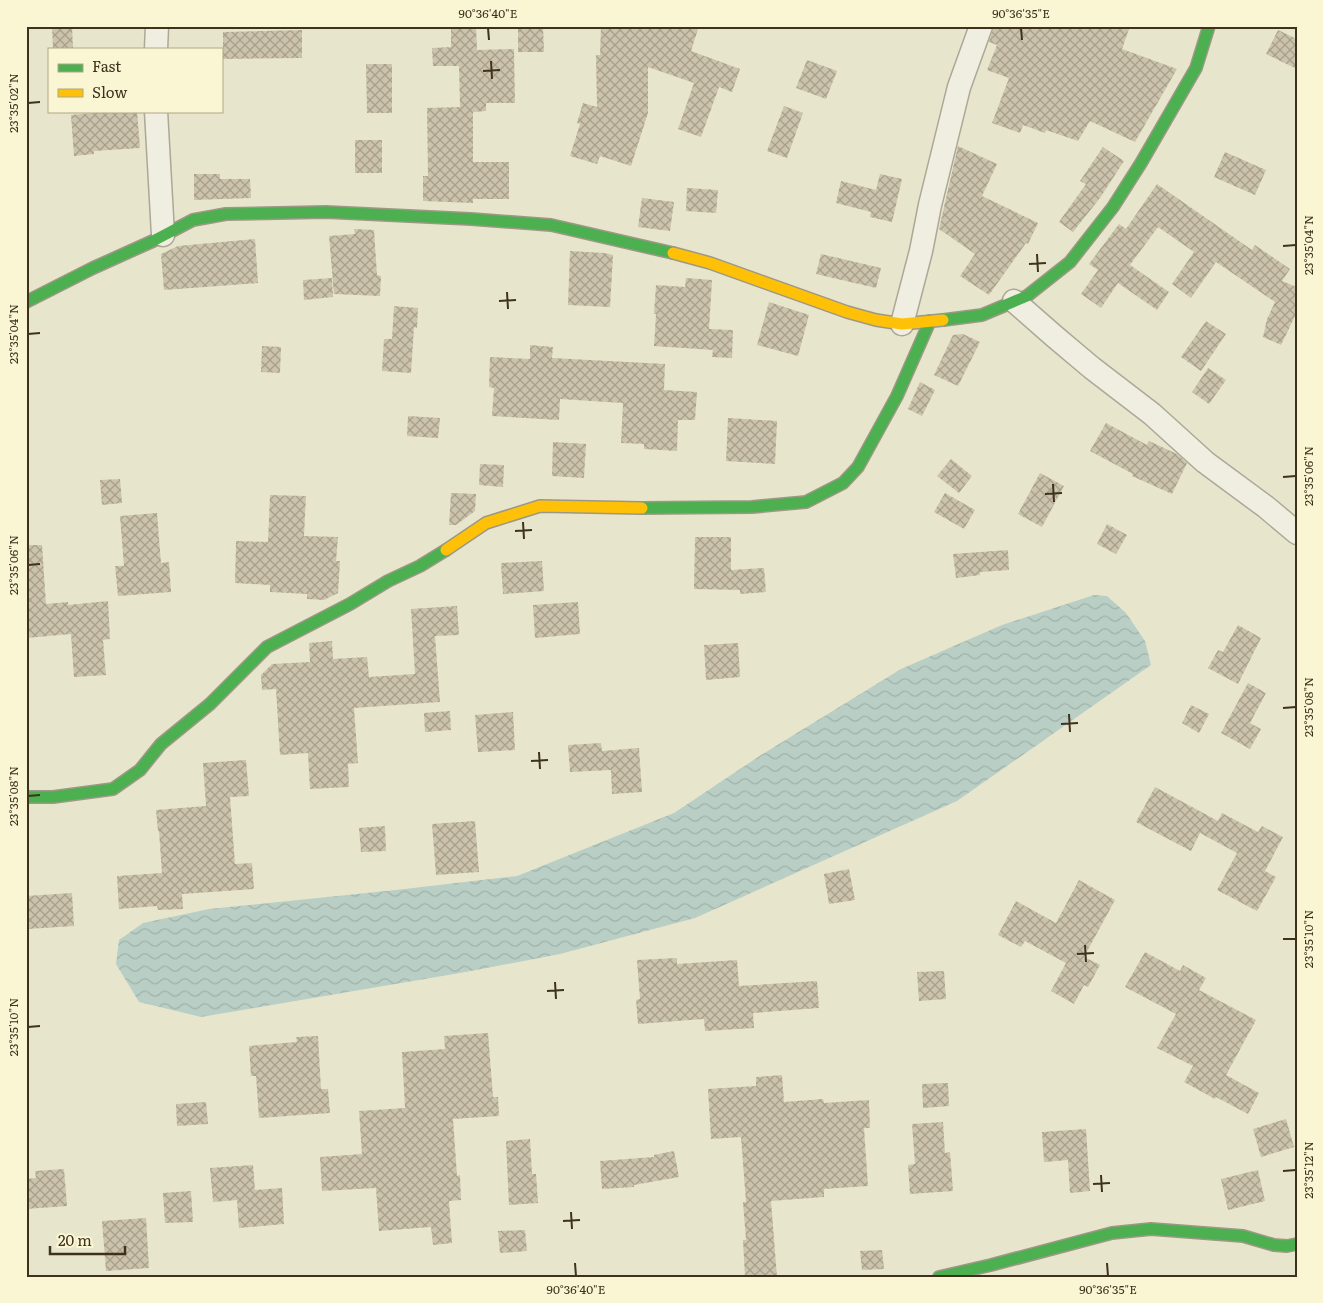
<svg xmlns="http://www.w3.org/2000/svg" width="1323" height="1303" viewBox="0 0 1323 1303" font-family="Literata,serif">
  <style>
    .water { fill: url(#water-waves) }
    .building { fill: url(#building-cross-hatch) }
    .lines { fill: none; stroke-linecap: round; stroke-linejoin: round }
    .street-casing { stroke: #ada896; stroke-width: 25 }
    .fast-casing { stroke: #9d9886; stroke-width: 14 }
    .slow-casing { stroke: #9d9886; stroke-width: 14 }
    .street { stroke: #f0eee0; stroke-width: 22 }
    .fast { stroke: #4caf50; stroke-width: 11 }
    .slow { stroke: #ffc107; stroke-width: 11 }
    .ticks { fill: none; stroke: #3e321c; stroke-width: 2 }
    .neatline { fill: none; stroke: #3e321c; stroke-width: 2 }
    .ticks-label { font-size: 12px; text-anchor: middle; fill: #3e321c }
  </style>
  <defs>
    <pattern id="water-waves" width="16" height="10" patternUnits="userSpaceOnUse" patternTransform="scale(1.25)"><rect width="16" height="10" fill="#b9cfc5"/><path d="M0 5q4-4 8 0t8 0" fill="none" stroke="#a0b2a9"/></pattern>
    <pattern id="building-cross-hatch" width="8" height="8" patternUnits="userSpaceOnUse" patternTransform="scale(1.25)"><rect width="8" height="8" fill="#ccc3ad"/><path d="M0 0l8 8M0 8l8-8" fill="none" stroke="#a79f8c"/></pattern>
  </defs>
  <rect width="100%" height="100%" fill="#e8e5cd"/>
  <!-- water -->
  <path class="water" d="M1094,595L1107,596L1126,613L1145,641L1151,665L957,801L695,918L560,954L460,973L201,1017L139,1002L116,964L119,940L143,923L209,909L396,890L517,876L674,813L761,755L901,669L1002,625Z"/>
  <!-- building -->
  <g class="building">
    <path d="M52,26H72L73,49H53Z"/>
    <path d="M451,26H476L477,50L514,49L515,103H486V111L473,112V162H509V199H473V203L423,201V176H428L427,108L460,107L459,66H433L432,48L451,47Z"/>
    <path d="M518,26H543L544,52H518Z"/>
    <path d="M601,26H699L691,51L740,69L732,92L719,87L701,137L678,129L694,83L648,67V113L631,166L600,156L597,164L570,156L580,124L577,123L583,103L597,107L596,55H600Z"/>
    <path d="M994,26H1130L1122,49L1177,69L1135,142L1090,121L1078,141L1046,130L1045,133L1023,125L1020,133L992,123L1009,78L987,70L997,45L989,42Z"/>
    <path d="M302,30V58L223,59V32Z"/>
    <path d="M1278,30L1297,39V69L1266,54Z"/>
    <path d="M807,60L837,71L826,99L796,88Z"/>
    <path d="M366,64H392V113H367Z"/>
    <path d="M784,106L803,113L787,158L767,151Z"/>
    <path d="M94,111H137L140,148L94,151V154L74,156L71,115L94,113Z"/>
    <rect x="355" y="140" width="27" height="33"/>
    <path d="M958,146L997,164L982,196L1038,223L1028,244L1026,243L989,295L960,276L975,254L939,229Z"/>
    <path d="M1103,147L1124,161L1100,198L1073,232L1059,222L1086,184L1080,181Z"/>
    <path d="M1225,152L1266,170L1255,195L1214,177Z"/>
    <path d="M194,174H220V179H250L251,198L194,200Z"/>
    <path d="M880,174L902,179L892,222L870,217L871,212L836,203L841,181L876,190Z"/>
    <path d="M1157,184L1252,250L1255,245L1290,269L1282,281L1297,287V312L1281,345L1263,337L1267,319L1275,302L1216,262L1191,298L1172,284L1194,252L1158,227L1130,265L1169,292L1157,310L1118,283L1101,308L1081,294L1098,270L1089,264L1119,224L1126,229Z"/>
    <path d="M687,188L718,190L716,213L686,211Z"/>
    <path d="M642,198L674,202L670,231L638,227Z"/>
    <path d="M354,229L374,230L377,275L381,276L380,296L334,294L329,236L355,234Z"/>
    <path d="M255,239L258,283L164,290L161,254L178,246Z"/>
    <path d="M570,251L604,253L613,255L610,307L568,305Z"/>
    <path d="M821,254L881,268L876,288L816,274Z"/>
    <path d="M332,278L333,297L304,300L303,280Z"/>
    <path d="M686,278L712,280L709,329L733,330L732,358L712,357L713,350L654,346L656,314H654L656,285L685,287Z"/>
    <path d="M769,302L809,315L798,356L757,345Z"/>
    <path d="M394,306L418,308L417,328L414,327L411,373L382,371L384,339H392Z"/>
    <path d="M1206,321L1226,334L1201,371L1181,357Z"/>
    <path d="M963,334L980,342L958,386L934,375L953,335Z"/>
    <path d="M530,345L553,347L552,358L665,364L664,390L697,392L695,420H678L677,451L644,449V444L621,443L623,403L560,399L559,420L492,416L494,388L489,387L490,357L530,359Z"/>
    <path d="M262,346L281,347L280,373L261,372Z"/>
    <path d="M1208,368L1226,380L1209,404L1192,392Z"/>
    <path d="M920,382L935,390L922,416L908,409Z"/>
    <path d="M408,416L440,418L438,438L407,436Z"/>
    <path d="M728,418L777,421L775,464L726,461Z"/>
    <path d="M1106,423L1147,445L1149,441L1177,454L1187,463L1172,494L1132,476L1133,474L1090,451Z"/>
    <path d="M553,442L586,444L584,478L552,476Z"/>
    <path d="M951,459L972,476L959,493L937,476Z"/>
    <path d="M480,464L504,465L503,487L479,485Z"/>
    <path d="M1040,473L1064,486L1042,527L1018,514Z"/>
    <path d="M120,479L122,503L102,505L100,480Z"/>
    <path d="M451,493L476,494L475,511L456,525H449Z"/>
    <path d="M945,493L975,510L964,529L934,512Z"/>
    <path d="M270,495L306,496L304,536L338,537L336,561H340L338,593L324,600L307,599V594L270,592V585L235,583L236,541L268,542Z"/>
    <path d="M157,513L161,563L169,562L171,592L118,596L115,566H124L120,516Z"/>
    <path d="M1107,524L1127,535L1116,554L1097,544Z"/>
    <path d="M695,537H731V570L764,568L766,592L740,594V590L694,589Z"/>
    <path d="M26,545H42L46,604L68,602V605L108,601L110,639L103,640L106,675L74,677L71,634L26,638Z"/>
    <path d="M1008,550L1009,570L980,572V575L956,578L953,554Z"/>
    <path d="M542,561L544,591L503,594L501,563Z"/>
    <path d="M578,602L580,634L535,638L533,605Z"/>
    <path d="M457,606L459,635L435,636L440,702L354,708L358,763L348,764L349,787L310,789L308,753L280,755L276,689L262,690L261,675L272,664L310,662L309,643L332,641L333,659L367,657L369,677L415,674L411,609Z"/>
    <path d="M1238,625L1261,638L1238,684L1208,668L1218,650L1223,652Z"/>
    <path d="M738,643L740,677L706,680L704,645Z"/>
    <path d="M1248,683L1266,693L1250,723L1261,729L1250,749L1221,733Z"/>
    <path d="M1191,705L1209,714L1199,733L1182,723Z"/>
    <path d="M450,711L451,730L425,732L424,713Z"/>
    <path d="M513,712L515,750L478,752L475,715Z"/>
    <path d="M601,743L602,751L639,748L642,792L612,794L611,770L570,772L568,745Z"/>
    <path d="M246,760L249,796L230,797L235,864L252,863L254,889L182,894L183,909L158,910L157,906L119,909L117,876L162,873L159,831H158L156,810L206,806L203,763Z"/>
    <path d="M1155,787L1218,821L1222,813L1258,832L1262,826L1283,837L1265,871L1276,877L1257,911L1217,890L1237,853L1200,833L1191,851L1136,822Z"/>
    <path d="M475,821L479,872L436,875L432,824Z"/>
    <path d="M385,826L386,851L361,852L359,828Z"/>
    <path d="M849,869L855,900L829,904L824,874Z"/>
    <path d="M1079,880L1115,900L1084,957L1100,965L1088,987L1084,985L1074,1004L1051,991L1066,963L1025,941L1021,947L998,935L1016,901L1056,923Z"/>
    <path d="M72,893L74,926L28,929L26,896Z"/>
    <path d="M1145,952L1180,971L1183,965L1206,978L1199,990L1256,1020L1226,1075L1259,1093L1248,1114L1216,1097L1215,1099L1184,1082L1193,1066L1157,1048L1176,1014L1125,987Z"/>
    <path d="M677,958V964L737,960L739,986L817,981L819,1008L753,1013L754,1028L705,1031L704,1019L638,1024L636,1000L640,999L637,960Z"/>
    <path d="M944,971L946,999L919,1001L917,972Z"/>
    <path d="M488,1033L493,1097H498L499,1116L453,1119L457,1176L460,1175L461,1200L449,1201L452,1243L433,1245L431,1227L379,1231L376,1188L322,1191L320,1157L362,1154L359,1111L405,1108L402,1052L445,1049L444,1036Z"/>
    <path d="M318,1036L321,1089H328L330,1113L259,1118L256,1076H251L249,1046L297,1042L296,1037Z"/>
    <path d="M782,1075L784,1102L823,1099L824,1103L869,1100L870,1128H864L868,1186L824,1189V1197L771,1201L777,1277H745L743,1240H746L743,1202H746L741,1137L711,1139L708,1089L756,1086V1077Z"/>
    <path d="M948,1083L949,1106L923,1108L922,1084Z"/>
    <path d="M206,1102L208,1124L177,1126L176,1104Z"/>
    <path d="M1286,1119L1294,1147L1261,1157L1253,1129Z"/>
    <path d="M943,1122L945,1153L950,1152L953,1191L910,1194L908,1165L915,1164L912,1124Z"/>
    <path d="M1086,1129L1090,1191L1070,1193L1068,1160L1044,1162L1042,1132Z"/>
    <path d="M530,1139L532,1174H536L538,1203L509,1205L506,1141Z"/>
    <path d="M674,1151L679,1177L634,1185V1187L602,1189L600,1161L654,1157V1155Z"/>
    <path d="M253,1165L255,1190L282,1188L284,1224L239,1228L237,1200L213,1202L210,1168Z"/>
    <path d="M64,1169L67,1206L26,1209V1179L36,1178L35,1171Z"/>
    <path d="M1258,1170L1265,1201L1228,1210L1221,1179Z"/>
    <path d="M191,1191L193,1222L165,1223L163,1193Z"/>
    <path d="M146,1218L149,1268L106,1271L102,1221Z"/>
    <path d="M525,1230L527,1251L500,1253L498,1231Z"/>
    <path d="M882,1250L884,1269L862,1270L860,1251Z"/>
  </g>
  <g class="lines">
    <!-- street casing -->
    <g class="street-casing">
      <g id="street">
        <path d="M156,49L157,26"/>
        <path d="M156,111L163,235"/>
        <path d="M1014,301L1054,336L1092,368L1152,414L1205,462L1266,507L1297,533"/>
        <path d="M902,324L921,251L930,205L959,87L981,26"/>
      </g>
    </g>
    <!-- fast casing -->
    <g class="fast-casing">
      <g id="fast">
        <path d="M26,302L93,268L153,241L193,220L226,214L326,212L471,219L551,225L673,253"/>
        <path d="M943,320L982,315L1027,296L1070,262L1113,207L1141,163L1196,68L1209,26"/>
        <path d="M642,508L752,507L806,502L843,483L858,467L897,396L930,321"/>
        <path d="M26,797H53L113,789L140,770L161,744L210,704L267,647L350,604L388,581L420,566L446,550"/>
        <path d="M939,1277L991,1265L1112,1233L1151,1229L1243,1236L1274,1245L1287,1246L1297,1244"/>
      </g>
    </g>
    <!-- slow casing -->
    <g class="slow-casing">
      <g id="slow">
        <path d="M673,253L710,263L847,312L876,320L902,324L943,320"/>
        <path d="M446,550L486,523L540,506L642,508"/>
      </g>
    </g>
    <!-- street -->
    <use href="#street" class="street"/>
    <!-- fast -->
    <use href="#fast" class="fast"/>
    <!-- slow -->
    <use href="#slow" class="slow"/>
  </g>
  <!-- ticks -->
  <path class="ticks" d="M488,28L489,40M1021,28L1022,40M491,61L492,79M483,71L500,70M28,103L40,102M1283,246L1296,245M1037,254L1038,272M1029,264L1046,263M507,292L508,309M499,301L516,300M28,334L40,333M1283,477L1296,476M1053,484L1054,502M1045,494L1062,493M523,522L524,539M515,531L532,530M28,565L40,564M1283,708L1296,707M1069,714L1070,732M1061,724L1078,723M539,752L540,769M531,761L548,760M28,796L40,795M1283,939H1296M1085,945L1086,962M1077,954L1094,953M555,982L556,999M547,991L564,990M28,1027L40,1026M1283,1171L1296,1170M1101,1175L1102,1192M1093,1184L1110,1183M571,1212L572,1229M563,1221L580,1220M575,1263L576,1276M1107,1263L1108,1276"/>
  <!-- border -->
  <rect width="1323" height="1303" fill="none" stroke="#faf5d3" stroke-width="55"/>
  <!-- legend -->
  <rect x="48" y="48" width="175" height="65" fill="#faf5d3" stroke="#afa78a"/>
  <rect x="58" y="64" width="25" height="8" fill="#4caf50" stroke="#afa78a"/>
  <text x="92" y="72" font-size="15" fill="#3e321c">Fast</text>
  <rect x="58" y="89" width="25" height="8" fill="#ffc107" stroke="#afa78a"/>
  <text x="92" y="98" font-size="15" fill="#3e321c">Slow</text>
  <!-- scale -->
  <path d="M50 1246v8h75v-8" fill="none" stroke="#3e321c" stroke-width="2.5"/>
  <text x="58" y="1246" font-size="15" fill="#3e321c" stroke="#faf5d3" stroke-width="4" paint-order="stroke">20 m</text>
  <rect x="28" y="28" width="1268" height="1248" class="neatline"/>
  <g class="ticks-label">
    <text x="488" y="18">90°36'40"E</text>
    <text x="1021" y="18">90°36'35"E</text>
    <text transform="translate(14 103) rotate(-90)" y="4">23°35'02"N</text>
    <text transform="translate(1309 245) rotate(-90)" y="4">23°35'04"N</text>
    <text transform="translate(14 334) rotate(-90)" y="4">23°35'04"N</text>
    <text transform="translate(1309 476) rotate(-90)" y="4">23°35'06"N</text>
    <text transform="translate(14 565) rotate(-90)" y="4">23°35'06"N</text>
    <text transform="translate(1309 707) rotate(-90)" y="4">23°35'08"N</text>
    <text transform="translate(14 796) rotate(-90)" y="4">23°35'08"N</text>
    <text transform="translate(1309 939) rotate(-90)" y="4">23°35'10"N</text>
    <text transform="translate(14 1027) rotate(-90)" y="4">23°35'10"N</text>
    <text transform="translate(1309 1170) rotate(-90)" y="4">23°35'12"N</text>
    <text x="576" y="1294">90°36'40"E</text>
    <text x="1108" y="1294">90°36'35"E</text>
  </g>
</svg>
